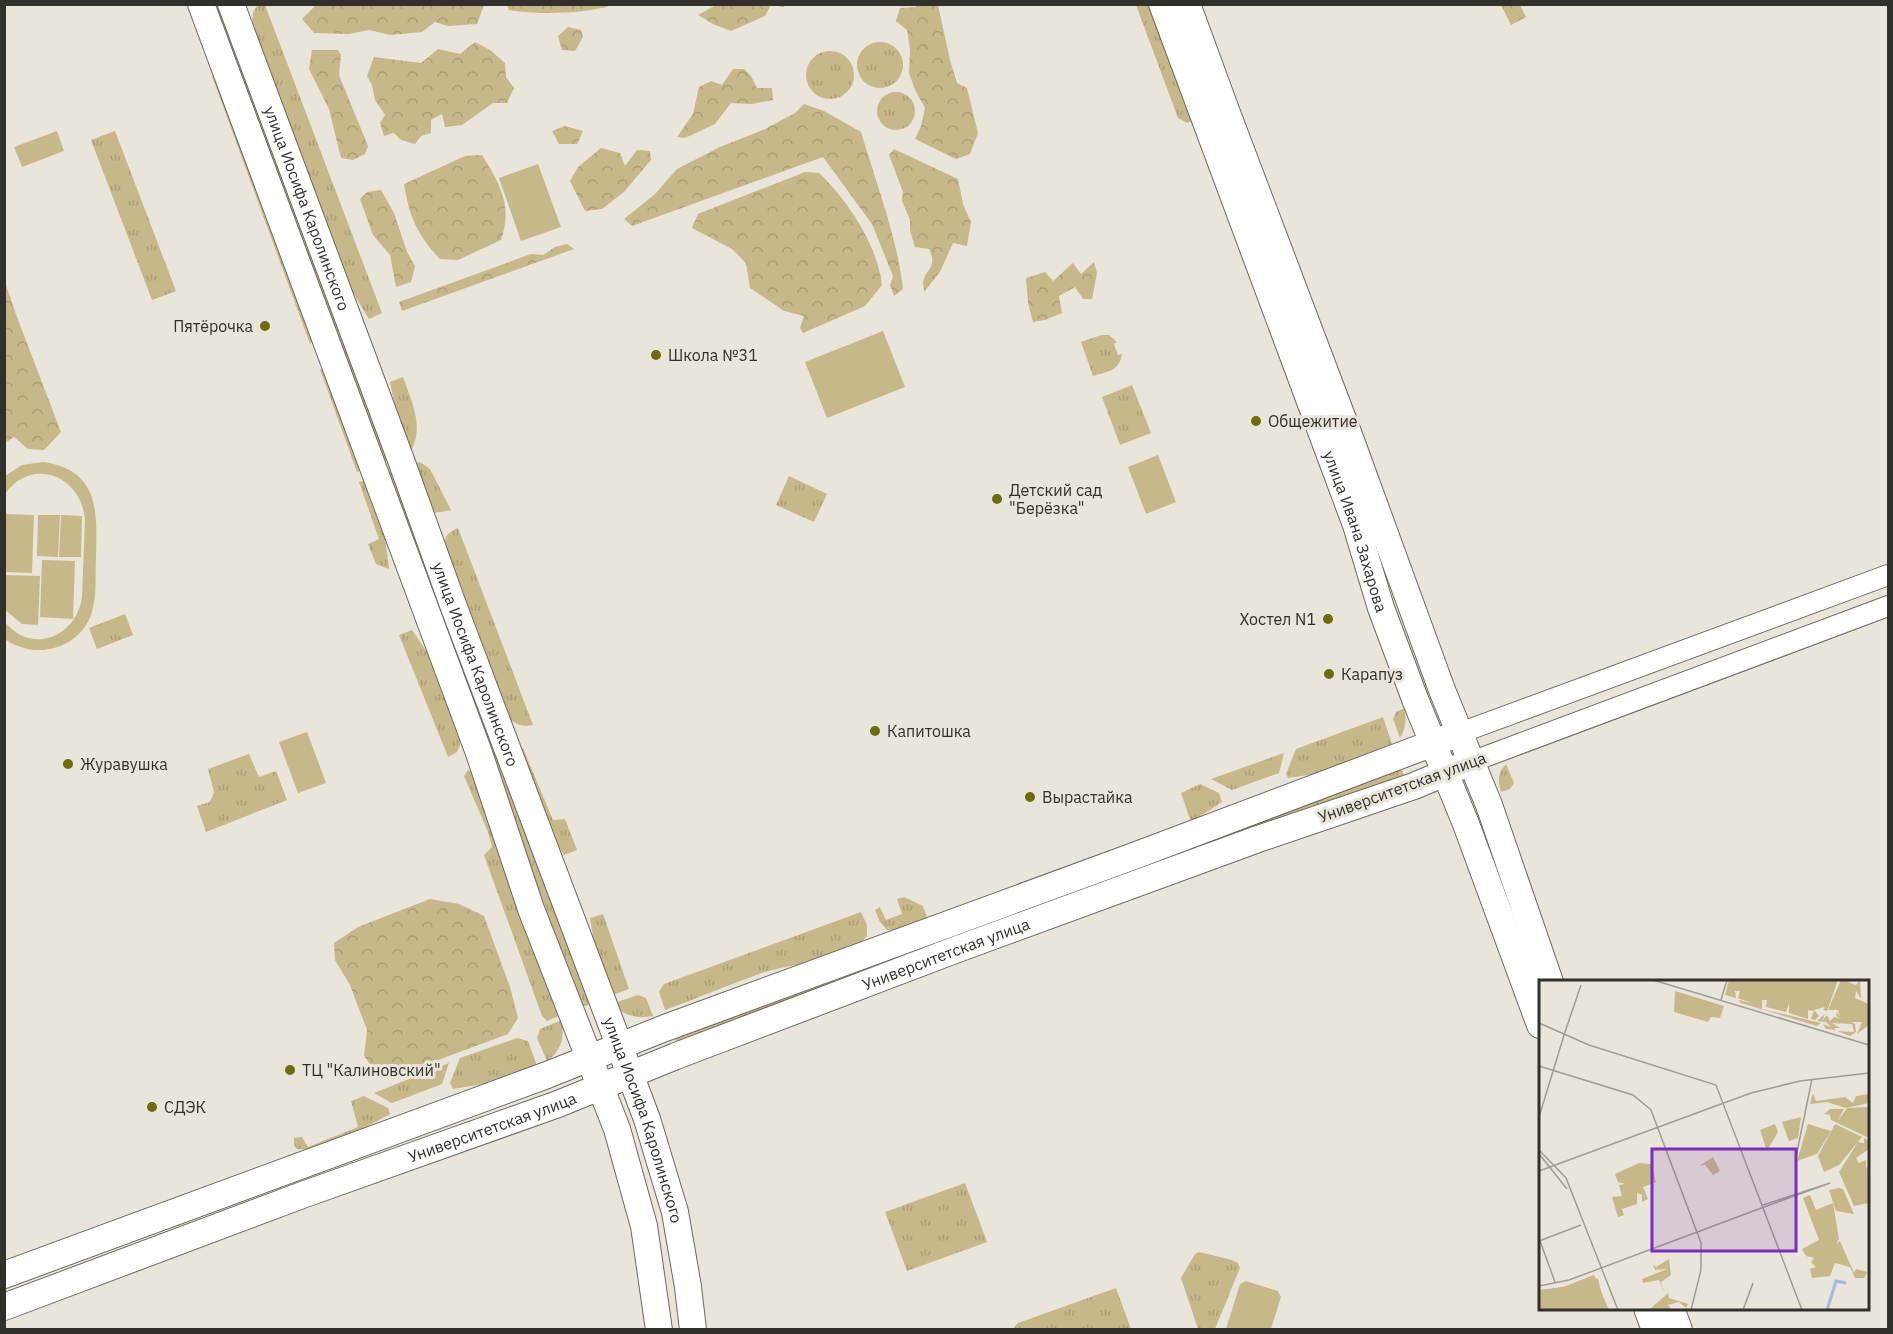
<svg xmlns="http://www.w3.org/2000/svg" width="1893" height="1334" viewBox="0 0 1893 1334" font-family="'IBM Plex Sans',sans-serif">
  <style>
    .grass { fill: url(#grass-tufts) }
    .forest { fill: url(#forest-crowns) }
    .garden { fill: #c7b889 }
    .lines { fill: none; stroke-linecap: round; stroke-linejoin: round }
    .minor-casing { stroke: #6c695f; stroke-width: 22 }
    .major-casing { stroke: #6c695f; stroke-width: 28 }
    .minor { stroke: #fff; stroke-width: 20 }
    .major { stroke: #fff; stroke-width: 26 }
    .poi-dot { fill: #6c6c0c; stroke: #e9e5da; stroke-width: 2 }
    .labels { text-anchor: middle; stroke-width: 6; stroke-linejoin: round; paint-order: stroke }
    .street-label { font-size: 16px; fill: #31302b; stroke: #e9e5da }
    .poi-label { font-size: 16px; fill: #31302b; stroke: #e9e5da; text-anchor: start }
    .inset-river { fill: none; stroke: #9cbae6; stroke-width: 3 }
    .inset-road { fill: none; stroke: #9f9d94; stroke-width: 1.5 }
    .view { fill: #7b2cbf; fill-opacity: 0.15; stroke: #7b2cbf; stroke-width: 3 }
    .inset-edge { fill: none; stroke: #31302b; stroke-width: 3 }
  </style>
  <defs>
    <pattern id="grass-tufts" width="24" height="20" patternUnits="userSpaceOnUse" patternTransform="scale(1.5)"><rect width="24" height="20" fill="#c7b889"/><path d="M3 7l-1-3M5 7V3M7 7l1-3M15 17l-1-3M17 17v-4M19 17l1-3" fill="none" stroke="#ab9e76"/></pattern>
    <pattern id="forest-crowns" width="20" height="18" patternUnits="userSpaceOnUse" patternTransform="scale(1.5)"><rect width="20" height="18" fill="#c7b889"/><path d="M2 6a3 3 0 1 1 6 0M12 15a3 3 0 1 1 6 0" fill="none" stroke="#ab9e76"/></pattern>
  </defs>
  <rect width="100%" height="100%" fill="#e9e5da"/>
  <!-- grass -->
  <g class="grass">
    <path d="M211,5H221L390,459L381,462Z"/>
    <path d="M259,5H265L382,313L369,319L349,286L253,28C252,18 251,11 259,5Z"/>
    <path d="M1136,5H1150L1193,121L1187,123L1178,118Z"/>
    <circle cx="880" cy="65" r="23"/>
    <circle cx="830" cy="75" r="24"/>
    <path d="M212,76L219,80L314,339L310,344Z"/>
    <circle cx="896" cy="111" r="19"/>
    <path d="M115,131L176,291L152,300L91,140Z"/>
    <path d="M1101,335H1109L1117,342L1114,344L1118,355L1122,354C1119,372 1108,371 1093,376L1081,342Z"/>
    <path d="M320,369L328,373L364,469L357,472Z"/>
    <path d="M403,377C412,403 425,427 410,453L398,422L390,382Z"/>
    <path d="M1132,385L1151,433L1120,445L1102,397Z"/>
    <path d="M420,462L430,469L451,510L435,513L428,504L413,464Z"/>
    <path d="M394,470L591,1004L582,1007L386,474Z"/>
    <path d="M789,476L827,494L814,522L776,505Z"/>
    <path d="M367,480L384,527L389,569L376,564L368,544L379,539L359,482Z"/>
    <path d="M458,528L533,725C521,727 516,725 507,716L445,548C444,536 447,533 458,528Z"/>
    <path d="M125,614L133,635L97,649L89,628Z"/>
    <path d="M412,630L433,661L460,736V745L457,752L448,757L399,635Z"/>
    <path d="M1405,708C1406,720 1406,728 1400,738L1393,719L1396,712Z"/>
    <path d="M1383,717L1393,747L1328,772L1288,778L1286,774L1296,749Z"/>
    <path d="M523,748L553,820L565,819L577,850L564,855L545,824L520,751Z"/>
    <path d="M1284,753L1279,773L1232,790L1211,779Z"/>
    <path d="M249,754L259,777L276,771L287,800L206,832L197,806L210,802L214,792L208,769Z"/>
    <path d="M1506,764L1514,783L1510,789L1501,792C1498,780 1497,774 1506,764Z"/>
    <path d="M1400,765L1404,775L1044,909L1040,900Z"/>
    <path d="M468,770L474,772L502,847L520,919L559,1016L547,1021L542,1016L484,855L492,847L488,832L464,776Z"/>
    <path d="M1200,784L1219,793L1222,802L1191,822L1181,793Z"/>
    <path d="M904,897L923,906L928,920L899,931L887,930L880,922L875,910L880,907L886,920L902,914L897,899Z"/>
    <path d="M1026,903L1030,913L678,1046L674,1036Z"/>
    <path d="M861,912L867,925V936C845,963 796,962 765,972C731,984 698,998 665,1010L659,992L664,984Z"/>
    <path d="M603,914L629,989L610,996L597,959L590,918Z"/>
    <path d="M638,995L646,998L653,1016C636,1019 625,1016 612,1004Z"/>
    <path d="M562,1020C564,1038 562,1050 547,1061L537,1038L540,1029Z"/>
    <path d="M517,1038L528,1041L537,1066L495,1082L453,1089L450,1083L460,1058Z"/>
    <path d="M449,1063L442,1084L392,1103L374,1093Z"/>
    <path d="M364,1096L388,1108L390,1114C366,1127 324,1152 297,1149L294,1145V1138L302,1137L308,1147L358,1127L351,1101Z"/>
    <path d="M965,1183L987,1242L907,1271L885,1212Z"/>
    <path d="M1199,1252L1232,1260L1238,1263L1240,1268L1215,1329H1198L1181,1278L1195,1254Z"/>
    <path d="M1116,1288L1131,1329H1013L1018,1323Z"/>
  </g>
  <!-- forest -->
  <g class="forest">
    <path d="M316,5V4L484,5L477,24L448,26L435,22L422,32L390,35L369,30L349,34L314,33L302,19Z"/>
    <path d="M507,5V4L612,5C587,14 535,15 509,10Z"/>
    <path d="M716,5V4L787,5L783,7L771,5L765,16L731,31L713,24L698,15Z"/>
    <path d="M917,5H938L950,60L957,83L967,88L978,133L970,154L956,159L915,139L921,126L925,108L915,90L909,73L910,50L907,30L896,21L900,8L916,7Z"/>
    <path d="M1501,5H1520L1526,17L1511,25Z"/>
    <path d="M568,27L581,30L583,37L575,51L562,50L558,36Z"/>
    <path d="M475,42L490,50L505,63L506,77L514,88L507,103H493L462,125L445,127L442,114L431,120V133L421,136L415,144L401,140L394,133L384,136L380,123L385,115L375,100L372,85L367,76L374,57L421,63L438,49L460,54Z"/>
    <path d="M312,50H338L341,55L339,75L368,146L365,154L353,160L341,158L329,109L309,69Z"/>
    <path d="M733,69H744L751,76L757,88H772L773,100L752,104L731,103L715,124L685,138L677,137L693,114L699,87L711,81L722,85Z"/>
    <path d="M804,104L824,111L861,132C876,183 897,236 903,289L894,296L890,285L893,276L872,224L823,157L632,226L624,219L655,194L677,169L720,147L765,129L795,113Z"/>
    <path d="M565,126L583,131L577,144H559L552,131Z"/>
    <path d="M601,148L620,153L625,166L637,150L650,151L651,160L624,192L602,209L585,211L570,181L578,167Z"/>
    <path d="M894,149L958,179L963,204L971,222L967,246L953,243L940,272L924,292C924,289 923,285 923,282C926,268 938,268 929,249L915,247L910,231V220L902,201L903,192L889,155Z"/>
    <path d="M482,155C500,184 513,206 501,240L458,260L440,259C417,235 409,216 404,184L465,156Z"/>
    <path d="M805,172L819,173C847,199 878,246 882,285L865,306L803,333L800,328L804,316L784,311L750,288L746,263L732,249L692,228L698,214Z"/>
    <path d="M381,190L394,213L407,252L415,266L411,282L396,287L390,255L373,235L360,199L367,192Z"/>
    <path d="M567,244L574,249L402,311L399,302L531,254L543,255L555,247Z"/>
    <path d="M1094,262L1097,273L1092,299H1083L1075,287L1059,296L1062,313L1045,320L1033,322L1028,303L1026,278L1045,272L1053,281L1073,263L1081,274Z"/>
    <path d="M4,279L17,317L61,432L44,450L28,449L14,437L5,443Z"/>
    <path d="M430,899L459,904L484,916L510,987L518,1018L508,1034L414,1069L404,1066L376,1072L364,1056L367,1030L350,985L335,960L334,943L358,927Z"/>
  </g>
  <!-- garden -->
  <g class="garden">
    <path d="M57,131L64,151L22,167L14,147Z"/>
    <path d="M538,164L561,227L521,241L499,178Z"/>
    <path d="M883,331L905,387L827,418L805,362Z"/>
    <path d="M1158,455L1176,502L1146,514L1128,467Z"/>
    <path d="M43,462C100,470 97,512 96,557C95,574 97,592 93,608C84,648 36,662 5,639V622C32,656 77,636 82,597L85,520C82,475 31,456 5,494V476L22,465Z"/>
    <path d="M5,514L34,515L32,573L5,572Z"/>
    <path d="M38,515H60L58,557L37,556Z"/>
    <path d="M61,515L82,516L81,557H59Z"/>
    <path d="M42,560L75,561L73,619L40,617Z"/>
    <path d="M6,575L40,576L38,625L22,624L5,610Z"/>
    <path d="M307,732L326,783L298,793L279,742Z"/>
    <path d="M1246,1281L1278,1291L1281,1297L1271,1329H1226L1240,1284Z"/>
  </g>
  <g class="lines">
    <!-- minor casing -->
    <g class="minor-casing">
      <g id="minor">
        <path d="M1460,733L1888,575"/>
        <path d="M1471,762L1888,606"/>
      </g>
    </g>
    <!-- major casing -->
    <g class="major-casing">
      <g id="major">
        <path d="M201,4L479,753L531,909L617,1129L644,1226L659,1330"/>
        <path id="s1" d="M231,4L401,460L452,602L647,1119L675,1212L688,1287L693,1330"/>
        <path id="s2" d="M1162,4L1356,525L1381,608L1415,699L1466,824L1540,1025"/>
        <path d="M1187,4L1227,113L1349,435L1442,690L1489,805L1550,982"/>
        <path d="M4,1275L547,1075L665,1028L1134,856L1460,733"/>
        <path id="s3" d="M4,1307L305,1194L558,1104L676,1056L955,950L1258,839L1414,786L1471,762"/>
        <path d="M1647,1308L1655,1330"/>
        <path d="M1671,1308L1679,1330"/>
      </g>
    </g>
    <!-- minor -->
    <use href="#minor" class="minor"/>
    <!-- major -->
    <use href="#major" class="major"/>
  </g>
  <!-- markers -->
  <g class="poi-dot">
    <circle cx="265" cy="326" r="6"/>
    <circle cx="656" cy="355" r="6"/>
    <circle cx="1256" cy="421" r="6"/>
    <circle cx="997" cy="499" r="6"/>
    <circle cx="1328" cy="619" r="6"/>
    <circle cx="1329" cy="674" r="6"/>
    <circle cx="875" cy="731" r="6"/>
    <circle cx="68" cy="764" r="6"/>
    <circle cx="1030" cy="797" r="6"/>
    <circle cx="290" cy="1070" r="6"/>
    <circle cx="152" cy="1107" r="6"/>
  </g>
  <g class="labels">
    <!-- street labels -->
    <g class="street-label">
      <text dy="6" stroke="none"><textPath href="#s1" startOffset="218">улица Иосифа Каролинского</textPath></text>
      <text dy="6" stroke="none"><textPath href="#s2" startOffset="562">улица Ивана Захарова</textPath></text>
      <text dy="6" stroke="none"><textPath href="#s1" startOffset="704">улица Иосифа Каролинского</textPath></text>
      <text transform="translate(1402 787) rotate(-20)" y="6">Университетская улица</text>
      <text dy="6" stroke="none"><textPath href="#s3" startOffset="1006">Университетская улица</textPath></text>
      <text dy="6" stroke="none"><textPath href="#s1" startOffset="1190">улица Иосифа Каролинского</textPath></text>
      <text dy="6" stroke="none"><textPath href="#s3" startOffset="520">Университетская улица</textPath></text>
    </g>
    <!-- poi labels -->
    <g class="poi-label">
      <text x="253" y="332" text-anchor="end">Пятёрочка</text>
      <text x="668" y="361">Школа №31</text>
      <text x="1268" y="427">Общежитие</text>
      <text x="1009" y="496">Детский сад<tspan x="1009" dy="18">"Берёзка"</tspan></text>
      <text x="1316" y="625" text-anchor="end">Хостел N1</text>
      <text x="1341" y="680">Карапуз</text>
      <text x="887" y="737">Капитошка</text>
      <text x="80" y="770">Журавушка</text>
      <text x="1042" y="803">Вырастайка</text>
      <text x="302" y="1076">ТЦ "Калиновский"</text>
      <text x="164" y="1113">СДЭК</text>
    </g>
  </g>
  <!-- overview -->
  <g transform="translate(1539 980)">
    <rect width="330" height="330" fill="#e9e5da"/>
    <path d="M269,144L292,151L278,174L258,181ZM55,295L70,330H0V310L24,307Z" fill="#c7b889"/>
    <path d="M190,0H299L288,31L284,30L286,27L275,30L280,36L276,40L272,39L275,31L269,30V39L250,33V24L247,32L227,27L228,20H223V29L282,43L278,46L202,23L199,20L213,23L199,18L201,11H196L197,18L186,15ZM302,0H316L309,2L317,5L321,0L322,19L317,11L316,18L330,24V45L318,54L323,42H313L316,44L317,52L311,56L298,51L315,52L313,44L293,43L301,48H295L297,50L287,49L284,44L292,47L287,42L278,41L286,34L283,41L288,35L291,41L295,37L302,39L297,36L298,32L301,36L299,30H289ZM136,11L185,26L181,38L172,37L169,42L135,32ZM274,113L277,121L306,117L314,123L317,116L329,114L330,123L307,128L288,122L271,124ZM330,127V158L292,140L291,135L285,134L291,129H305L298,142L308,128ZM262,137L259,158L250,161L243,142ZM236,144L239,152L228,171L221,150ZM296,144L323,157L300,185L285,192L279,176ZM325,158L330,161V169L317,178L320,183L327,180V189L330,185V223L315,226L300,192L319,162L325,163ZM174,177L181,191L174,195L166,185L160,186ZM100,183L112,184L117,202L104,207L109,219L103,222V215L98,213V224L83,229L85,235L79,237L73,217L83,216L80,205L86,204L79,202L76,194ZM300,208L304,209L315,234L297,231L290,210ZM271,215L277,230L294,223L300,259L297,264L301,261L315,293L317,289L328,292L325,298H316L311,287L296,283L291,296L273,298L271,289L277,287L272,282L275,278L267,276L263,269L280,260L264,218ZM130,279L132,295L122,302L126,312L120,300L104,303L103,299L128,289L116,290L114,285L117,287ZM52,297L59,299L64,319L58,330H50L42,323L41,330H21L42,322L37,306L46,301L48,304ZM30,306L32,316L38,318L33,323L27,314L20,319L22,324L14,326L0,311ZM129,313L130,318L149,324L147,328L140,322L129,325L133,330H110Z" fill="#c7b889"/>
    <path class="inset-river" d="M288,330L297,301L307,303"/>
    <path class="inset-road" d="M114,0L330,65M182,20L188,0M0,43L50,65L177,105L263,330M26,52L42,5M0,86L94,115L112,130L162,263V290L152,330M0,137L26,52M0,170L27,198L79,330M1,175L28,209M257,177L273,99M0,191L212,113L261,101L330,93M224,225L291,203L225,227M0,261L42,245M1,261L16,302M0,306L30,300L225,227M204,330L214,303"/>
    <path class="view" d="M113,169H257V271H113Z"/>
    <rect width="330" height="330" class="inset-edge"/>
  </g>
  <!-- border -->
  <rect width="1893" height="1334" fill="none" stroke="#31302b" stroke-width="12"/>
</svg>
